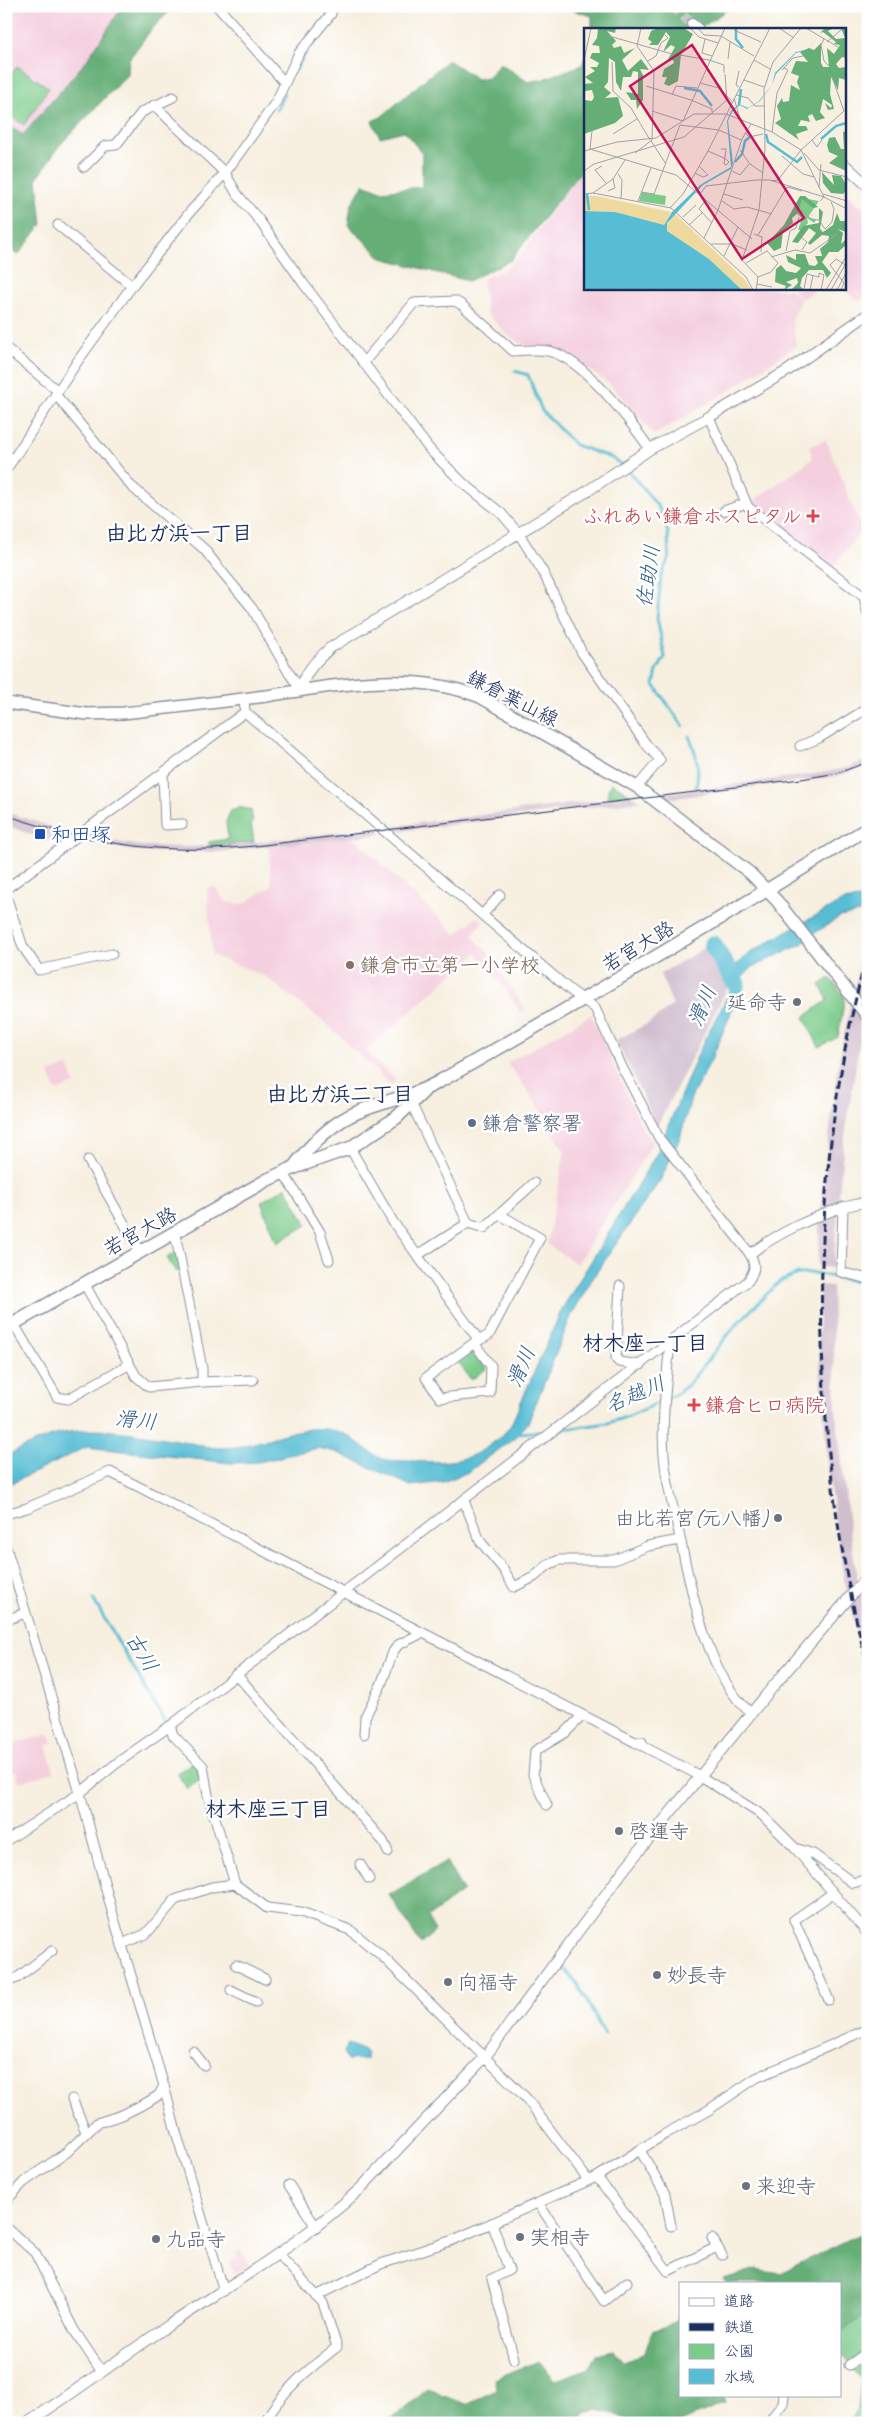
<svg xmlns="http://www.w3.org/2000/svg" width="874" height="2429" viewBox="0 0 874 2429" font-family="Caveat,'Klee One',sans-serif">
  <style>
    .built { fill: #f4cfde }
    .industrial { fill: #d0bdce }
    .green { fill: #7ccb8b; stroke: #4c7d74 }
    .forest { fill: #65af77; stroke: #406f6a }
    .water { fill: #56bdd4; stroke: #387699 }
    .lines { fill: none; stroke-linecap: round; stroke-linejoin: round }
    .stream { stroke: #56bdd4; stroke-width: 3 }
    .river { stroke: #56bdd4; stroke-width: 19 }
    .tertiary-tunnel { stroke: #cbc9c5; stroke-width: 10; stroke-dasharray: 10 5; stroke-linecap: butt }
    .minor-casing { stroke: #898f9e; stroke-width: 11 }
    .tertiary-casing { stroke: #898f9e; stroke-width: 12 }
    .secondary-casing { stroke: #898f9e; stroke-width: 14 }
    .primary-casing { stroke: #898f9e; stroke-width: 15 }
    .minor { stroke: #fff; stroke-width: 9 }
    .tertiary { stroke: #fff; stroke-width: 10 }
    .secondary { stroke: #fff; stroke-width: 11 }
    .primary { stroke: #fff; stroke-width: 12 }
    .tram { stroke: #1b2f5e; stroke-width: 1 }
    .rail { stroke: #1b2f5e; stroke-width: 3; stroke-dasharray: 8 4; stroke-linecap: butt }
    .health-dot { fill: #e0444e; stroke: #fff; stroke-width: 2 }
    .transit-dot { fill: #1a4fb4; stroke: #fff; stroke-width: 2 }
    .education-dot { fill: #8d6e63; stroke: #fff; stroke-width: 2 }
    .worship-dot { fill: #6b7280; stroke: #fff; stroke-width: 2 }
    .service-dot { fill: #5c6f8a; stroke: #fff; stroke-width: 2 }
    .labels { text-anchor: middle; stroke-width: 5; stroke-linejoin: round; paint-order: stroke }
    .health-label { font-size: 20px; fill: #be3a42; stroke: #fff; text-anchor: end }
    .street-label { font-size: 20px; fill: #1b2f5e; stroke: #fff }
    .transit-label { font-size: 20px; fill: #164399; stroke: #fff; text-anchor: start }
    .education-label { font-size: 20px; fill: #785e54; stroke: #fff; text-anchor: start }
    .worship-label { font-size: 20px; fill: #5b616d; stroke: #fff; text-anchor: start }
    .service-label { font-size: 20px; fill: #4e5e75; stroke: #fff; text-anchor: start }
    .neighbourhood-label { font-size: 21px; font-weight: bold; fill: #1b2f5e; stroke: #fff }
    .water-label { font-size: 21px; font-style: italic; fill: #306187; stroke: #fff }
    .inset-river { fill: none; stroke: #56bdd4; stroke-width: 2.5 }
    .inset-road { fill: none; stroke: #9fa2ab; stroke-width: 1 }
    .view { fill: #c2185b; fill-opacity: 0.15; stroke: #c2185b; stroke-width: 2.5 }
    .inset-edge { fill: none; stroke: #1b2f5e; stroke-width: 2.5 }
  </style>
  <rect width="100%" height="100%" fill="#fff"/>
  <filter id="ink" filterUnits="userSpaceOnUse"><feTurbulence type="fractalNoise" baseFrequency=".02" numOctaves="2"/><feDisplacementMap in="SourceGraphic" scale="10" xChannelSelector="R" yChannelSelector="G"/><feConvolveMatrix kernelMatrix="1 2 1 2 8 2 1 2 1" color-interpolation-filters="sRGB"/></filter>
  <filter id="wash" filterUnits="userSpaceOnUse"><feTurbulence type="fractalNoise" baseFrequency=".0096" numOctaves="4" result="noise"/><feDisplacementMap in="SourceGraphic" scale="20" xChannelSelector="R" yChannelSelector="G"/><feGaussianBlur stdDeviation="1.12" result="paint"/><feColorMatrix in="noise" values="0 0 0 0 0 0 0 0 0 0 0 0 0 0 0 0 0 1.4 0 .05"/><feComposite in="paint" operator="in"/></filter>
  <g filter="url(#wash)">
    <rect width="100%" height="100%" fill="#f7efdf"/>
    <!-- built -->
    <g class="built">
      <path d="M6,6H138L26,143L6,127Z"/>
      <path d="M585,167V289H790L801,299L792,319L796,346L726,393L654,435L611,385L565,353L522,344L508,335L486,313L482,279L505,269L520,255Z"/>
      <path d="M845,193L868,213V293L860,302L842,289H845Z"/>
      <path d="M792,289H817L803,299Z"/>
      <path d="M826,440L862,530L832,568L752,502L812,459L809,446Z"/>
      <path d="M353,837L456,934L477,917L483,921L472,936L487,951L526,1010L520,1012L500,982L476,953L366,1051L396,1081L390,1085L328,1025L264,976L212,955L207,888L215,887L226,902L244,904L271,886L269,847Z"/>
      <path d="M591,1015L644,1132L653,1143L577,1264L547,1244L565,1152L537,1104L507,1063Z"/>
      <path d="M68,1066L75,1084L56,1091L49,1073Z"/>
      <path d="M50,1734L53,1743L46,1745L54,1772L19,1782L16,1771L10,1773L6,1759V1746Z"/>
      <path d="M240,2250L250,2264L235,2273L228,2262L237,2256L236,2253Z"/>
    </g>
    <!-- industrial -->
    <g class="industrial">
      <path d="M868,759V765L838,776L667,799L660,794L822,773L849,767Z"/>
      <path d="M633,796L641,801L393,832L387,827Z"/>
      <path d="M6,812L77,835L61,846L6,825Z"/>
      <path d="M374,828L382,834L217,852H144L79,841L85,837L142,846L187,847L242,844Z"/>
      <path d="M868,941V999L866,1005L854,990Z"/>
      <path d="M710,945L730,983L657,1126L616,1040L649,1023L673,1005L660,974Z"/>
      <path d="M851,1002L863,1019L843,1149L833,1268L818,1266L819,1226L836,1075Z"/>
      <path d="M819,1285L832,1286L836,1410L849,1526L857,1576L868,1620V1682L844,1579L828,1473L819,1355Z"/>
    </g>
    <!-- green -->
    <g class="green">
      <path d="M17,66L49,88L24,125L6,113V82Z"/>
      <path d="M612,783L631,795L608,797V790Z"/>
      <path d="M238,807L251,810L253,821L251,822L254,842L209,846V842L228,839L226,822L231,810H236Z"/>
      <path d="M830,978L845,997L838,1037L819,1047L804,1017L828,1000L820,985Z"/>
      <path d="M286,1187L307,1225L277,1243L261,1202Z"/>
      <path d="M176,1252L180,1270L176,1272L167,1258Z"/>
      <path d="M475,1350L487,1368L471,1380L458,1361Z"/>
      <path d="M193,1762L200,1768L201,1780L187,1789L177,1773Z"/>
      <path d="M868,2301V2423H849L858,2410L861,2379L840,2351V2328Z"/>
    </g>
    <!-- forest -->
    <g class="forest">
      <path d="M123,6H175L151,30L129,59L128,74L59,146L37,178L42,224L18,255L6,248V124L23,135L87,60Z"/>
      <path d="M560,6H732L700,29H592V16Z"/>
      <path d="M585,57V166L511,260L468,281L382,258L348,225L351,205L364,184L381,191L422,187V153L404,131L380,137L372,121L381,117L448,60L477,79L488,78L500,63L528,82L544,79L582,65Z"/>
      <path d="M446,1861L463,1891L428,1917L435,1931L421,1944L389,1895Z"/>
      <path d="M868,2230V2312L840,2334V2283H726L724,2279L756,2269L780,2273Z"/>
      <path d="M680,2317V2395H722L725,2403L680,2423H634L615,2414L596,2410L585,2413L579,2423H382L398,2414L429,2388L441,2395L466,2404L497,2390L494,2379L538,2361L556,2380L589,2368L596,2354L613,2350L624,2362L645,2353L652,2331L667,2326Z"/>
    </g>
    <!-- water -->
    <g class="water">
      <path d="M868,898V911L840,917L810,936L802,944L753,967L740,980L730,1015L712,1058L691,1098L680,1138L661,1179L594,1276L572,1314L528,1423L515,1438L468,1472L443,1482L411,1486L336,1452L318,1448L259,1462L230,1463L87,1447L6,1486V1456C23,1448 40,1439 59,1434C96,1425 138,1434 176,1440C191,1442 209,1449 224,1448C261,1447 294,1423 332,1430C351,1433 365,1451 381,1458C389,1462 403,1460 412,1461C456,1464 478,1461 510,1427L562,1309L657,1153L700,1049L730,991L735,966L747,955L789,930L843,901Z"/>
      <path d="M348,2044L366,2052L365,2059L347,2060L343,2052Z"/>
    </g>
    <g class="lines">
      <!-- stream -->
      <g class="stream">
        <path d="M337,7V6"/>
        <path d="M294,72L309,48L332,21"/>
        <path d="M276,110L284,94"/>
        <path d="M515,371L528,375L542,411L575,445L612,458L628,470L659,508L668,533L669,558L661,576L657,618L665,657L657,671L654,685L683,726"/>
        <path d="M689,736C696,751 700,770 696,787"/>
        <path d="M557,1430L608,1423L629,1416L675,1395L688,1385L735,1326L779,1282L798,1274L814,1273L868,1284"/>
        <path d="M518,1433L549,1431"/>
        <path d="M93,1599L165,1721"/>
        <path d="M559,1962L578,1985L605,2035"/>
      </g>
      <!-- river -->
      <path class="river" d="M713,945L736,984"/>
    </g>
  </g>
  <g filter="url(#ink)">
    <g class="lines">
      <!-- tertiary-tunnel -->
      <path class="tertiary-tunnel" d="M672,6L692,24"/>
      <!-- minor casing -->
      <g class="minor-casing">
        <g id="minor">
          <path d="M217,6L284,82"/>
          <path d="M154,105L225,173L237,194L259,220L303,283L430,450L462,482L501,513L519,534L543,572L582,653L646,744L660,760L637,787"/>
          <path d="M84,167L105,146L116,145L142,112L173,97"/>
          <path d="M58,225L132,286"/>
          <path d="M6,348L58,391"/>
          <path d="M364,362L414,303L455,301L462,305L513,351C524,350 537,349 548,351C582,357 630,421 650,449"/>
          <path d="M56,395L131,486L204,549L218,567L252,608L289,673L301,690"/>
          <path d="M709,417L748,507L864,597L868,615"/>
          <path d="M6,470L77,362L132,286L190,212L225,173L276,102L299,53L331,14L332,6"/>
          <path d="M724,511L746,503"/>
          <path d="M800,746L819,738L868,708"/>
          <path d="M163,774L165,825L182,824"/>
          <path d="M6,889L245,712"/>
          <path d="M6,896L23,947L39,970L112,954"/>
          <path d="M483,914L500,895"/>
          <path d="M412,1105L468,1223L484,1228L534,1183"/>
          <path d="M350,1148L393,1222L478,1339"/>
          <path d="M88,1160L141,1253"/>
          <path d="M283,1172L320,1232L329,1260"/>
          <path d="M843,1207L841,1272L868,1279"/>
          <path d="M750,1254C775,1235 810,1218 841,1208C850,1205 859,1204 868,1201"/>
          <path d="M418,1255L468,1223"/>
          <path d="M84,1283L136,1376L149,1387L202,1382V1368L175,1233"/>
          <path d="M620,1286L616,1359L619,1362L641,1365"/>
          <path d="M14,1324L57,1397L68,1399L128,1365"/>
          <path d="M670,1342C667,1377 661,1420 664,1455C666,1482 673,1508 679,1533C690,1586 707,1677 751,1713"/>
          <path d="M474,1343L491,1366L490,1393L440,1398L426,1378L474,1343L489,1335L540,1238L499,1214"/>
          <path d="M202,1382L253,1380"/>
          <path d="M464,1501L480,1541L504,1570L514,1587L534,1577L548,1565L559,1560H614L648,1546L680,1540"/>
          <path d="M6,1514L27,1508L110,1472L635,1742"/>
          <path d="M6,1547L80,1793L113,1915L164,2086L176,2132L224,2291"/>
          <path d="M6,1620L25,1613"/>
          <path d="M236,1674L383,1841L388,1852"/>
          <path d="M170,1726L173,1735L203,1766L208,1795L235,1884L267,1908L301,1912L350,1930L381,1955L526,2098L588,2180"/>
          <path d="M364,1734L365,1717L381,1685L393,1652L398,1645L422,1633"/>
          <path d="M642,1742H635L700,1776L762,1815L795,1848L868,1934"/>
          <path d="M547,1805L533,1775L535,1751L565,1733L582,1716"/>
          <path d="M6,1841L80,1793L117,1763L170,1726L748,1281C755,1270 756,1266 750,1254L659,1138L622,1067L595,1008L570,990L245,712L244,698"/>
          <path d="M795,1848L813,1854L853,1883L868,1879"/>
          <path d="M360,1864L369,1879"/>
          <path d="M122,1944L146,1934L175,1900L212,1887L235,1884"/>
          <path d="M236,1965L265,1979"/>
          <path d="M6,1982L17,1978L52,1951"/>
          <path d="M231,1990L256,2002"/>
          <path d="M829,2000L794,1920L833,1893"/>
          <path d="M193,2051L204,2065"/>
          <path d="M72,2099L86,2132"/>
          <path d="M640,2150L665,2194L671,2226"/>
          <path d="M597,2177L668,2271L717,2247"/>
          <path d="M289,2185L316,2227"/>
          <path d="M6,2201L24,2182L67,2152L97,2123L122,2115L148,2102L159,2095L164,2086"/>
          <path d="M538,2203L604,2301L627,2282"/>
          <path d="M492,2223L509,2270L492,2279L514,2359"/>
          <path d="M6,2227L35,2253L74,2330L102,2372"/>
          <path d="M712,2238L722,2255"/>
          <path d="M316,2296L381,2264L453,2240L597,2177L665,2134L707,2111L756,2078L868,2029"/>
          <path d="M849,2365L868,2352"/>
          <path d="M264,2423C281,2391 310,2368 337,2347L323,2303L279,2255"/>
          <path d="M768,2423L783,2403L784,2395"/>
        </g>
      </g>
      <!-- tertiary casing -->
      <g class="tertiary-casing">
        <g id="tertiary">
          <path d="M692,24L698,29"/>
          <path d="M845,165L868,186"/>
          <path d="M301,690C305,671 316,661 330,648L586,492L650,449L709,417L787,371L868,314"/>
          <path d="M27,2423C75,2392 121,2357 168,2326C234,2282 302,2243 360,2189L485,2057L626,1867L776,1683L868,1576"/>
        </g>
      </g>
      <!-- secondary casing -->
      <g class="secondary-casing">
        <path id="secondary" d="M6,703L87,714L123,713C171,708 219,702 266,696C337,685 411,670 480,697L637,787L750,873L777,901L868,1017"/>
      </g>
      <!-- primary casing -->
      <g class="primary-casing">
        <g id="primary">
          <path d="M293,1168C310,1145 331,1123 358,1112C386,1100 416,1096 442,1080C586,999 728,915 868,828"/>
          <path d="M6,1328L267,1180L293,1168L350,1148L396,1118L424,1091"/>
        </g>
      </g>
      <!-- minor -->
      <use href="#minor" class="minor"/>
      <!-- tertiary -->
      <use href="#tertiary" class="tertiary"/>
      <!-- secondary -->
      <use href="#secondary" class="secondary"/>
      <!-- primary -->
      <use href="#primary" class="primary"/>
      <!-- tram -->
      <path class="tram" d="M6,815C97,846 168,856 264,845L801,779L838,773L868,762"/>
      <!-- rail -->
      <g class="rail">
        <path d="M868,951C805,1177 807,1440 868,1667"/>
        <path d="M862,1006L868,982"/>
      </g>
    </g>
  </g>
  <!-- markers -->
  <g class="health-dot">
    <path d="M810.5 508.5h5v5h5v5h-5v5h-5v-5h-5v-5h5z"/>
    <path d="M691.5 1397.5h5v5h5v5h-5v5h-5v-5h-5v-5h5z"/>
  </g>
  <rect class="transit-dot" x="34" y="828" width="12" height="12" rx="2.5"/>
  <circle class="education-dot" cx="350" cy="965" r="5"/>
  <g class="worship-dot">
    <circle cx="797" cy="1002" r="5"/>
    <circle cx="778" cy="1518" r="5"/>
    <circle cx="619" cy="1831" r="5"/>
    <circle cx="657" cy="1975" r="5"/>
    <circle cx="448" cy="1982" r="5"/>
    <circle cx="746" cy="2186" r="5"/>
    <circle cx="520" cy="2237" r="5"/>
    <circle cx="156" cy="2239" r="5"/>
  </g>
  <circle class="service-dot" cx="472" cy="1123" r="5"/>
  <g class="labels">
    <!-- health labels -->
    <g class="health-label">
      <text x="802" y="523">ふれあい鎌倉ホスピタル</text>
      <text x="705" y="1412" text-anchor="start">鎌倉ヒロ病院</text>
    </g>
    <!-- street labels -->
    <g class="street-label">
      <text transform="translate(513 698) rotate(27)" y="7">鎌倉葉山線</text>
      <text transform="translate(638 946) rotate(-31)" y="7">若宮大路</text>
      <text transform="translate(140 1231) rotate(-29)" y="7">若宮大路</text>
    </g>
    <!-- transit labels -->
    <g class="transit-label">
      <text x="51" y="841">和田塚</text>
    </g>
    <!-- education labels -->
    <g class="education-label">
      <text x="360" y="972">鎌倉市立第一小学校</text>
    </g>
    <!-- worship labels -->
    <g class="worship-label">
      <text x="787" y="1009" text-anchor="end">延命寺</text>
      <text x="768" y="1525" text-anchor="end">由比若宮(元八幡)</text>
      <text x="629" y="1838">啓運寺</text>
      <text x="667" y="1982">妙長寺</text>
      <text x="458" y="1989">向福寺</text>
      <text x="756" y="2193">来迎寺</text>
      <text x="530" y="2244">実相寺</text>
      <text x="166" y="2246">九品寺</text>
    </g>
    <!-- service labels -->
    <g class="service-label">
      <text x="482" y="1130">鎌倉警察署</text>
    </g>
    <!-- neighbourhood labels -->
    <g class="neighbourhood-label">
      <text x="179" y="540">由比ガ浜一丁目</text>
      <text x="340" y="1101">由比ガ浜二丁目</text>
      <text x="645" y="1350">材木座一丁目</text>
      <text x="268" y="1816">材木座三丁目</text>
    </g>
    <!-- water labels -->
    <g class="water-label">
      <text transform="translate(648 576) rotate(-82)" y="7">佐助川</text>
      <text transform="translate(702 1006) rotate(-67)" y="7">滑川</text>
      <text transform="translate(521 1367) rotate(-67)" y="7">滑川</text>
      <text transform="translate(635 1394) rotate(-23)" y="7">名越川</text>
      <text transform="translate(136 1420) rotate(6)" y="7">滑川</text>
      <text transform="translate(142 1652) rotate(59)" y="7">古川</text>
    </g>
  </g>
  <!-- overview -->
  <g transform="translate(584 28)">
    <rect width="262" height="262" fill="#f7efdf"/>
    <path d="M58,164L82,168L81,177L55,173ZM218,170L235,173L224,189L232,192L230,195L223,190L224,195L218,202H214L218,190L213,186Z" fill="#7ccb8b"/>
    <path d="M14,0H32L31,5L23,3L32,13L28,17L30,20L37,18L40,25L51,20L38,32L44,43L57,31L65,42L56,41L59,47V72L53,81L52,72H47L42,64L54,66V44L49,43L47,49H39L37,63L32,54L31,34L25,30L24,54L20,59L27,65L21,70L34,69L39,88L31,95L0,106V72L8,73L10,69L8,62L1,63L0,56L9,55L1,49L11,43L6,39H13L15,35L6,30L8,25H16L15,18L8,17L13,10ZM74,0L101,1L109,6L97,27L94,53L85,58L80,56L83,49H78L80,41L90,35L89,32L83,33L91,19L87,17L79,24L86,9L82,4L74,17H65L68,14L64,11L67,3ZM241,0H250L244,3L252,11L261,10L257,0H262V30L258,29L252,36L255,40L262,39V52L255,50L254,62L247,49L246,66L250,81L244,82L241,75L247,80L248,77L239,71L236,84L241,90L232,93L228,86L224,88L226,94L217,92L214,98H222L224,102L212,106L215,112L191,95L197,91L193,78L198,70L199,74L205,73L207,57L216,62L213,54L215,48L207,45L212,33L224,34L216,24L225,20L230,22L237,15V35L239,39H245L243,20L250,26L256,17L250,16L252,14L239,4L236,5ZM262,103H263L262,143L245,135L254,128L245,124L243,117L245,110L251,109L257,121H260L259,104ZM238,144L250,157L248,147L257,148L262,156V163L259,166L247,165L239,155ZM216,168H221L234,179L229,180L218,171L214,185L208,190L209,195L199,203L197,220L190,223L183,215L200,197ZM235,180L239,184L236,201L239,204L249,197L253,185L256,193H262V209V204L254,201L259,205L257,216L262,211V217L254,224H245L238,234L247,245L243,250L239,242H225L218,250L216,258L220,262H207L214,255L213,250L202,254L208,257L200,262L202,258L191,254L192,241L197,237L202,243L212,245L217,240L204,234L202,227L212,232V226H221L225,237L231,238L234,235L231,228H238L236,221L244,214L245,208L238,207L226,217L224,215L232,205L225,200L214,215L208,214L219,198L235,195Z" fill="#65af77"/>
    <path d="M0,168H12L87,184L80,197H76L31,184L0,183ZM91,186L160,251L168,262H158L125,231L82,203L83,194Z" fill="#eeda9e"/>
    <path d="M241,0L223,22L212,25L192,46L188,57L176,73L163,81L156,77L148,84L144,93L149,135L147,141L119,157L83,195V203L125,231L158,262H0V183L31,184L80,197L88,184L116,157L147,139L143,93L147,83L155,76L164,80L175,73L188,57L191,45L212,24L224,21Z" fill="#56bdd4"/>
    <path class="inset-river" d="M152,0V11L159,20M100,60L116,63L128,78M155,77L157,61M182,106L184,114L213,134L218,129M237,111L252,98L262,95M151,134L158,126L161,113L166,109M3,166L5,182"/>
    <path class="inset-road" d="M106,0L115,9L134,15M114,0L120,7L137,8L170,28M195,0L210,10M222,0L254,19M150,2L177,14M25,8L88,26M121,11L118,25L128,28M240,11L237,17L240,33L246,39M243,14L258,1M96,27L125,32M144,31L146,14M0,32L7,0M125,32L140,37V45M170,32L186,41M64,33L72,28L77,15L84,10L81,7M28,34L29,63L47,80L66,112M198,42L209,30L219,28M160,52L180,59M116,55L135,60L148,73M62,58L107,72L128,81V84M155,59L152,57L155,43M88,67L92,58L113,60M152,67L164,70L171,78H180M150,70L156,91M68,83L99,93L141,0M96,97L135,102L157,112M8,103L6,121L92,147L168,211M188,104L193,65L204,42L200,40M162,105L165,109L179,106M29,106L53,91M228,112L233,119L238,112M67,113L82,136M137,121H142L140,136L142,137L145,134L142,131M156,122L166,136L179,145M0,123L33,114L72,110L110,86H142L188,104L217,122L240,169L263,181M124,123L142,131M51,125L68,112L70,43L53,18L57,0M220,125L235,142L263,149M198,128L219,146L230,149M18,138L11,142L22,155M0,143L10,136L100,109L143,72L141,46M148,143L156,147L165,136M111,145L119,149L124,147L115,138M34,146L38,152L37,171M172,152H186L240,169L236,173M188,153L194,152L217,122L260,83L248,49M235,159L237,136M24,163L31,160L29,151M57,164L70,166L96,97M9,165L29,151L41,132M0,166L9,165L87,180L162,249L169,262M116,166L122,158L172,152M140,166L159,172M239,166L263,173M122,172L115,181L128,195M54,173L67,140M138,173L150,181L163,179L188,186M86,180L99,166L124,123L186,0M216,187L218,182L227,191L235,192L241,201L248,194L250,181L247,174M99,189L112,177M105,197L118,185M170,206L178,209L177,224M174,207L203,159L218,163M120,210L134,182L158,111L167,96M218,210L223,214L218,222M127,216H148L163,222M202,223L206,203L212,200L215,189M140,228L154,199M187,229L211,222L226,225L253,206M162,235L183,223L194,235L187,244L174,249M173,256L188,259M172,262L174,249L158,232L175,182L181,121L180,61L189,34L217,0M222,262L220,261L223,246L235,249V245L240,247L237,262M226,262L229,247M242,262L263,227M247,262L261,237M253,262L263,243M257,262L260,255L246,237L252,231L263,238"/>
    <path class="view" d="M108,17L220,190L158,231L46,58Z"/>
    <rect width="262" height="262" class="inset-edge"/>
  </g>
  <!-- margin -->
  <rect width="874" height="2429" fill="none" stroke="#fff" stroke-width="25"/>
  <!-- legend -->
  <rect x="679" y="2282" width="162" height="115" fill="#ffffff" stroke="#a4acbf"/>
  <rect x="689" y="2298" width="25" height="8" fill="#ffffff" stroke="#a4acbf"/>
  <text x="724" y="2306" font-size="15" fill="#1b2f5e">道路</text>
  <rect x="689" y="2323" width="25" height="8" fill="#1b2f5e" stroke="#a4acbf"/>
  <text x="724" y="2332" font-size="15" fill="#1b2f5e">鉄道</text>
  <rect x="689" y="2344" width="25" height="15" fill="#7ccb8b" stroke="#a4acbf"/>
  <text x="724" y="2356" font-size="15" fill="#1b2f5e">公園</text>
  <rect x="689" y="2369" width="25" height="15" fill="#56bdd4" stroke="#a4acbf"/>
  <text x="724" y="2382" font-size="15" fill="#1b2f5e">水域</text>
</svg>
